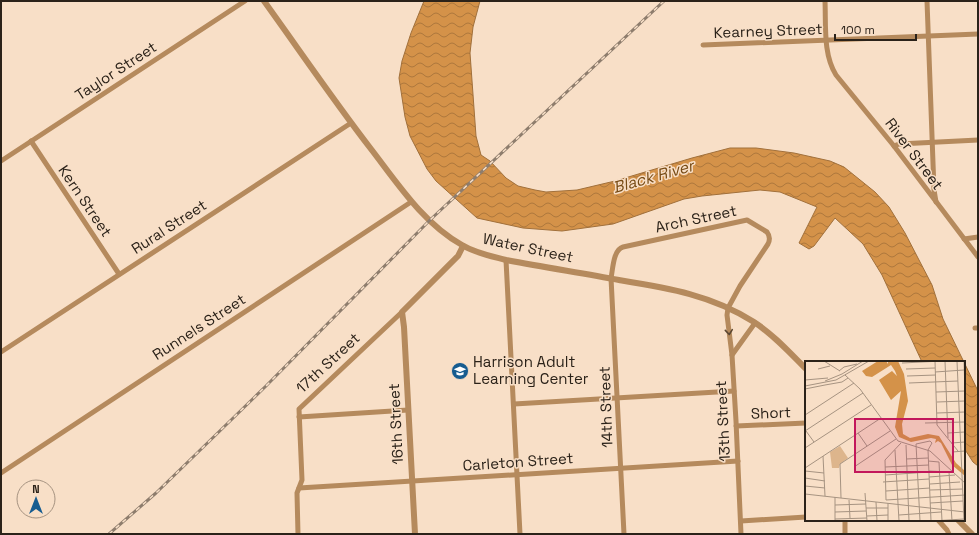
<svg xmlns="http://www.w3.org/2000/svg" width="979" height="535" viewBox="0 0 979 535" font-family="'Space Grotesk',sans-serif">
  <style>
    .water { fill: url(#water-waves); stroke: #a1703b }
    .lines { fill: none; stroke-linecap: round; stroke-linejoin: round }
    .minor { stroke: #b58a5d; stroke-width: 5 }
    .tertiary { stroke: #b58a5d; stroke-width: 6 }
    .rail-casing { stroke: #8e7d6d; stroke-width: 3 }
    .rail { stroke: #f8dfc7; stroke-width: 1.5; stroke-dasharray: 4.5; stroke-linecap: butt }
    .oneway { stroke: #5b4631 }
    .labels { text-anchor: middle; stroke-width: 3; stroke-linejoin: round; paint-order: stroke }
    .street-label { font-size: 15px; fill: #2b2219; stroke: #f8dfc7 }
    .poi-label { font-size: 15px; fill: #2b2219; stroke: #f8dfc7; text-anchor: start }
    .water-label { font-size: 16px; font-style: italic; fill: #774b15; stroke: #f8dfc7 }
    .inset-road { fill: none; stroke: #a69381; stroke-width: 1 }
    .view { fill: #c2185b; fill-opacity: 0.15; stroke: #c2185b; stroke-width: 2 }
    .inset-edge { fill: none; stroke: #2b2219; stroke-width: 2 }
  </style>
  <defs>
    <pattern id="water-waves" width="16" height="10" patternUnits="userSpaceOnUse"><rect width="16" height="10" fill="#d49249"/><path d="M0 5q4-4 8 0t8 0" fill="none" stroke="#ac773c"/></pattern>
  </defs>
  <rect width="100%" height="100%" fill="#f8dfc7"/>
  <!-- water -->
  <path class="water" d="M424,1H480L473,27L470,53L476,136L481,155L490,161L506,178L518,186L535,190L546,192L577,190L615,181L692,158L730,148H756L794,153L830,161L844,167L875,192L889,207L905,233L932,285L943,319L978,391V466L973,462L964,448V362H922L882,275L863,244L835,218L814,246L809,249L799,243L817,207L780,192L760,190L702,196L684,199L613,224L562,231L523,228L477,218L436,181L427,169L410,136L405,117L399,78L402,61L411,33Z"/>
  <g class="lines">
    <!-- minor -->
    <g class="minor">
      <path d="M825,1C826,26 823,54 836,75L894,146L978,257"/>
      <path d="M927,1L934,190L936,202"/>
      <path d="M703,45L978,34"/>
      <path d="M31,141L119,274"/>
      <path d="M894,146L899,144L978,140"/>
      <path d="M1,161L245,1"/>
      <path d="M964,239L978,237"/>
      <path d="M506,260L520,534"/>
      <path d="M975,328H978"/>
      <path d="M1,352L351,123"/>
      <path d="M732,355L755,323"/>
      <path d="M514,404L734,391"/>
      <path d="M299,417L408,410"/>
      <path d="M736,426L806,423"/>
      <path d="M1,473L411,202"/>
      <path d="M299,488L738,461"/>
      <path d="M845,520V534"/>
      <path d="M938,520L947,530L949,534"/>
      <path d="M741,521L806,517"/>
      <path d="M298,534L297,493L302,480L299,409L402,312"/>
      <path d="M624,534L611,278C613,269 613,250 623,247L747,220L767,232C770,236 770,240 768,244L740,286L728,308L727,315L732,355L736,421L741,534"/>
    </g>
    <!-- tertiary -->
    <g class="tertiary">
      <path d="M264,1C300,51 334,101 371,149C398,184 423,223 462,245C475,253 491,256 506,260C543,267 581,273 619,280C668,288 712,295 754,322C774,335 790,353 806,369"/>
      <path d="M958,520L972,534"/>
      <path d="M415,534L404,327L402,312L458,256L463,246"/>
    </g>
    <!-- rail casing -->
    <g class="rail-casing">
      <path id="rail" d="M109,534L156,493L266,386L430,220L664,1"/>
    </g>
    <!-- rail -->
    <use href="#rail" class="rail"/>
  </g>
  <!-- one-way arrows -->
  <defs><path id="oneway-chevron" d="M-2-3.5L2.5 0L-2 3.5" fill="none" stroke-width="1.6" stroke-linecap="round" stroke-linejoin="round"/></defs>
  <use class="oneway" href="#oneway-chevron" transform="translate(729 332) rotate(84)"/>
  <!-- icons -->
  <defs>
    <g id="school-disc" transform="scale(0.9)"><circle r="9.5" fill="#165c90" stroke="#f8dfc7"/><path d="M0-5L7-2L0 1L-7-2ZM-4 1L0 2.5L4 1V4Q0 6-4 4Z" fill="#fff"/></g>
  </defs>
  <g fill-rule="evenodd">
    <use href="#school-disc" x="460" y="371"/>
  </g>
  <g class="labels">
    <!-- street labels -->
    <g class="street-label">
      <text transform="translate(768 31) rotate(-2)" y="5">Kearney Street</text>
      <text transform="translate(116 71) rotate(-33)" y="5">Taylor Street</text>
      <text transform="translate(914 154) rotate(53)" y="5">River Street</text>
      <text transform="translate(85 201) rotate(56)" y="5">Kern Street</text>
      <text transform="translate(696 219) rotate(-12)" y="5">Arch Street</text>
      <text transform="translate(169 227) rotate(-33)" y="5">Rural Street</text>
      <text transform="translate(528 248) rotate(12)" y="5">Water Street</text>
      <text transform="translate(199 327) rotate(-33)" y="5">Runnels Street</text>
      <text transform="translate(328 363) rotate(-43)" y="5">17th Street</text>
      <text transform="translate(606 407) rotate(-92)" y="5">14th Street</text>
      <text transform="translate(771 413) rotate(-2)" y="5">Short</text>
      <text transform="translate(723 421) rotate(-93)" y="5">13th Street</text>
      <text transform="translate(396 424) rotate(-93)" y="5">16th Street</text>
      <text transform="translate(518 462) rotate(-4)" y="5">Carleton Street</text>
    </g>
    <!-- poi labels -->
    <g class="poi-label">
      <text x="473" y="367">Harrison Adult<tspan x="473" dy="17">Learning Center</tspan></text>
    </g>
    <!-- water labels -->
    <g class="water-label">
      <text transform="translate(653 176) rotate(-16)" y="6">Black River</text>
    </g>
  </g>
  <!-- overview -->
  <g transform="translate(805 361)">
    <rect width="160" height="160" fill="#f8dfc7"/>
    <path d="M35,85L43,97L35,103L34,107H27L25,91Z" fill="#ddb58c"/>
    <path d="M33,88V93H28L31,95L29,99L34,100L33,107L28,104L26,96L29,89Z" fill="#ddb58c"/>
    <path d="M73,0H81L83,3V0H93L99,13L103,40L97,63L98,73L105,77L123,73L134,75L151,102L160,110V115L147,104L136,82L133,80L130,82L131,78L126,77L106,81L94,76L90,66L96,30L86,39L74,19L87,10L92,15L90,10L86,4L67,16L61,15L57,10Z" fill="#d49249"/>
    <path class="inset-road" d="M19,0L35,10M130,0L132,64L153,90M140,0L143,77M152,0L159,160M159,0L160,31M97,2L137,0M13,8L25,5M101,8L130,7M34,10L39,6L52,3M130,11L159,9M40,14L55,28L93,80L125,90L160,122M102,15L131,14M0,19L23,17M20,20L37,13L58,0M104,22L153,20M20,24L37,21L43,17M0,25L31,19L64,0M0,28L20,24M131,31L160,30M132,41L160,40M132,52L160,51M0,54L49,22M120,62L160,61M0,70L58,32M1,70L9,81M53,72L62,85M143,72L160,71M146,82L160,81M101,84L104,160M0,87L66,44M90,89L94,160M123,89L126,160M147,91L160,90M18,95L20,135M101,98L123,97M123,100L134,101L137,160M49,106L91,78M80,106L124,104M0,107L76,57M0,110L19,112M124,110L144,111L147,160M80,114L124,111M124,116L150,114M0,117L20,120M78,121L124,118M125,123L155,121M0,125L20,127M125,129L158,128M81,130L125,127M60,132L62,160M0,133L160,151M30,136V160M36,137L35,103L85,70M44,139L45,157M81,139L160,134M81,139L80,99L96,82M71,141L72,160M83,142V160M125,142L158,140M30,144L61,143M61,147H83M30,151L61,150M94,154L136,151M62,155L83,154M30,158L62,157M115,160L111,83L125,80L127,82L123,89M127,160L159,158"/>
    <path class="view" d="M50,58H148V111H50Z"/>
    <rect width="160" height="160" class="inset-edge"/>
  </g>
  <!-- border -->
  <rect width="979" height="535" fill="none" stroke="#2b2219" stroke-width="4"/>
  <!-- north arrow -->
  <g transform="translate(36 499)"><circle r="19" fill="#f8dfc7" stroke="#a69381"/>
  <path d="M0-3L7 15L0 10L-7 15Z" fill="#165c90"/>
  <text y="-6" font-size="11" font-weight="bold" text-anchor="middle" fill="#2b2219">N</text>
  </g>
  <!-- scale -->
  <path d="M835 34v6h81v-6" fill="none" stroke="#2b2219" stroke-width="2"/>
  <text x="841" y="34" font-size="12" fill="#2b2219" stroke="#f8dfc7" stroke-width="3" paint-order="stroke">100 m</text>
</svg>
